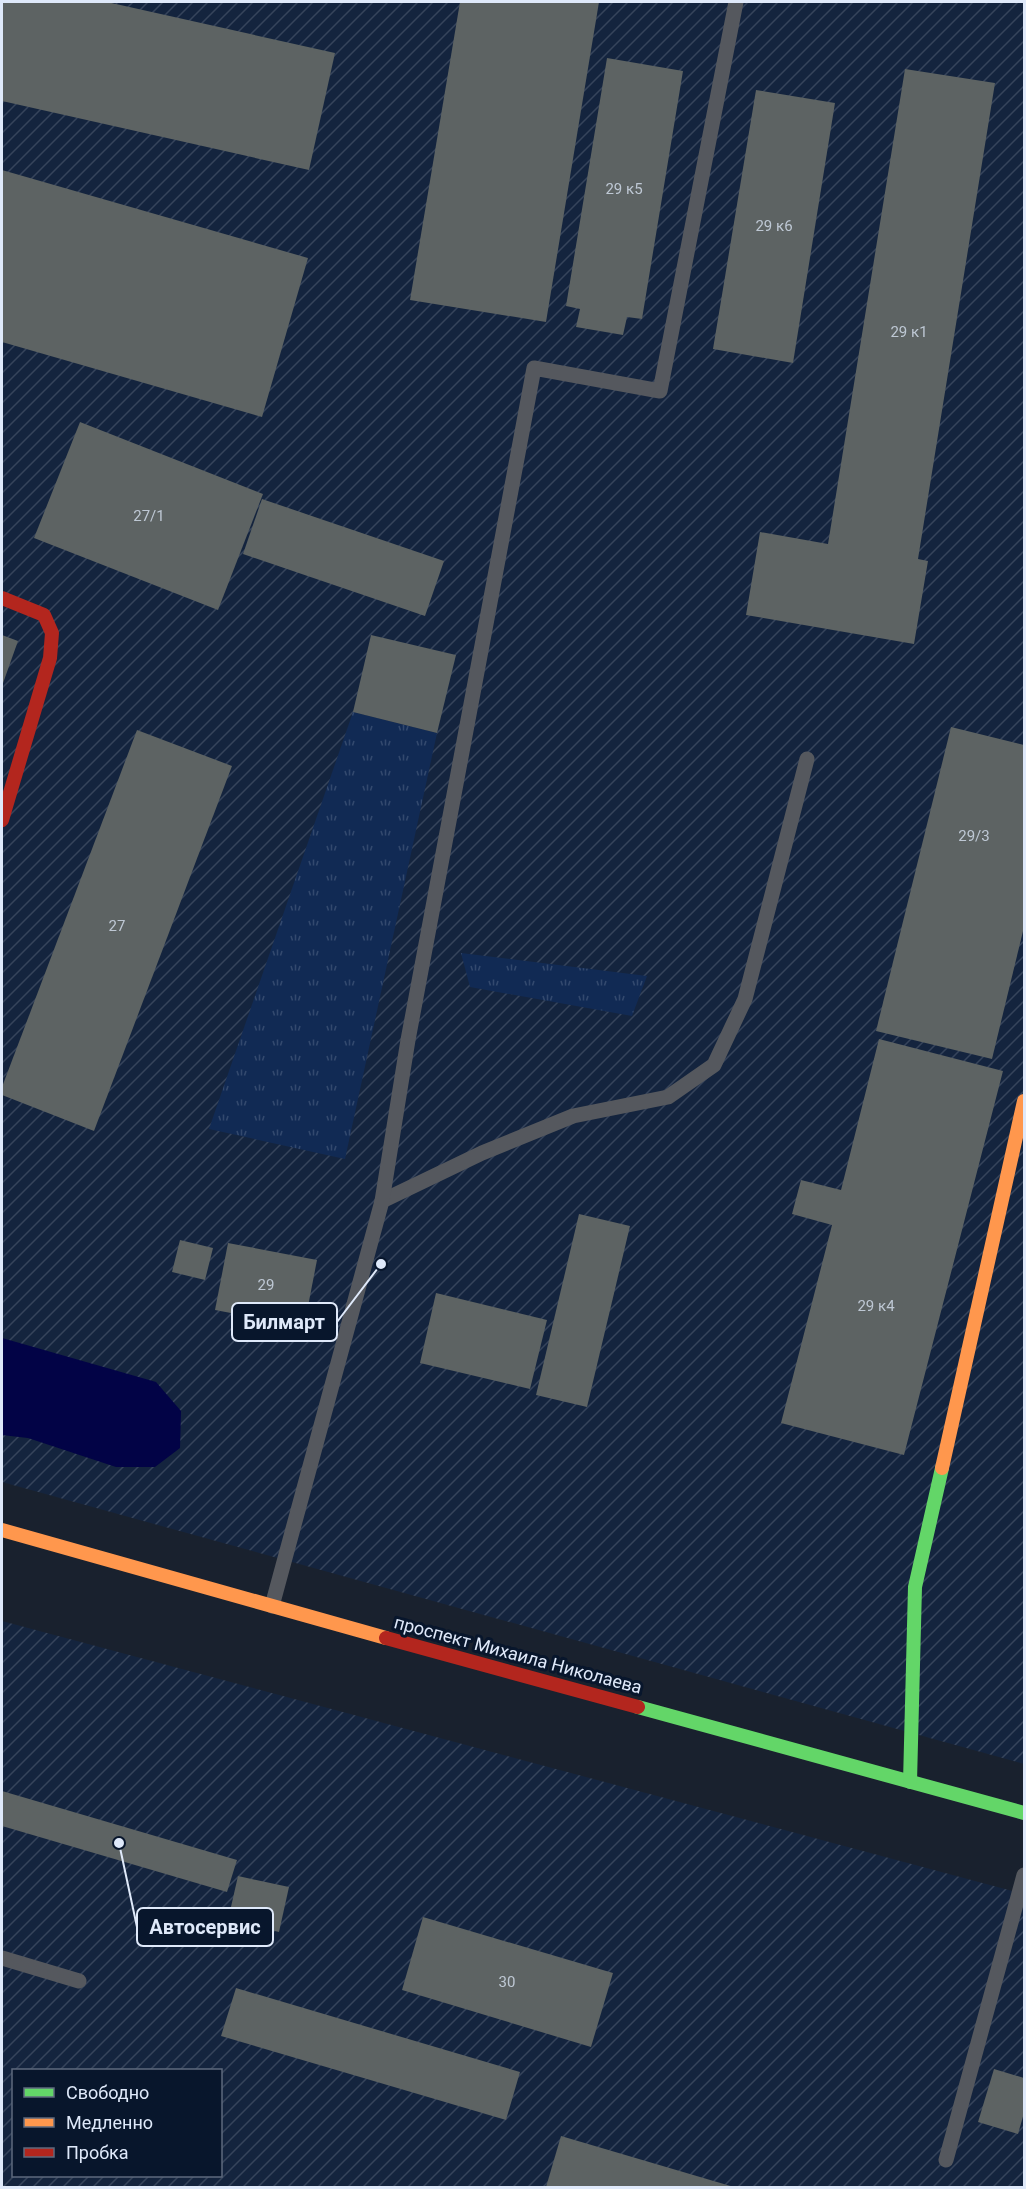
<svg xmlns="http://www.w3.org/2000/svg" width="1026" height="2189" viewBox="0 0 1026 2189" font-family="Roboto,sans-serif">
  <style>
    .industrial { fill: url(#industrial-furrows); fill-rule: evenodd }
    .grass { fill: url(#grass-tufts) }
    .water { fill: #020346 }
    .building { fill: #5d6363 }
    .lines { fill: none; stroke-linecap: round; stroke-linejoin: round }
    .lane { stroke: #55585e; stroke-width: 15 }
    .fast { stroke: #63d668; stroke-width: 14 }
    .slow { stroke: #ff974d; stroke-width: 14 }
    .jam { stroke: #b3261e; stroke-width: 14 }
    .labels { text-anchor: middle; stroke-width: 6; stroke-linejoin: round; paint-order: stroke }
    .number-label { font-size: 15px; fill: #bec8d4 }
    .street-label { font-size: 18px; fill: #dfe9fa; stroke: #08162c }
    .leader { fill: none; stroke: #dfe9fa; stroke-width: 2 }
    .callout-dot { fill: #dfe9fa; stroke: #08162c; stroke-width: 2 }
    .callout { fill: #08162c; stroke: #dfe9fa; stroke-width: 2 }
    .callout-label { font-size: 20px; text-anchor: middle; font-weight: bold; fill: #dfe9fa }
  </style>
  <defs>
    <pattern id="industrial-furrows" width="10" height="10" patternUnits="userSpaceOnUse" patternTransform="scale(1.5)"><rect width="10" height="10" fill="#14243e"/><path d="M-1 1l2-2M0 10L10 0M9 11l2-2" fill="none" stroke="#36445b"/></pattern>
    <pattern id="grass-tufts" width="24" height="20" patternUnits="userSpaceOnUse" patternTransform="scale(1.5)"><rect width="24" height="20" fill="#112a54"/><path d="M3 7l-1-3M5 7V3M7 7l1-3M15 17l-1-3M17 17v-4M19 17l1-3" fill="none" stroke="#33496e"/></pattern>
  </defs>
  <rect width="100%" height="100%" fill="#19212e"/>
  <!-- industrial -->
  <g class="industrial">
    <path d="M2,2H1024V1764L2,1482Z"/>
    <path d="M2,1621L1024,1894V2187H2ZM14,2070H220V2176H14Z"/>
  </g>
  <!-- grass -->
  <g class="grass">
    <path d="M353,712L437,733L345,1159L209,1129Z"/>
    <path d="M461,953L647,976L632,1016L470,987Z"/>
  </g>
  <!-- water -->
  <path class="water" d="M2,1338L156,1382L181,1411L180,1448L155,1467H116L28,1438L2,1435Z"/>
  <!-- building -->
  <g class="building">
    <path d="M2,2H107L335,53L309,170L2,101Z"/>
    <path d="M460,2H599L546,322L410,300Z"/>
    <path d="M607,58L683,71L642,319L627,317L623,335L576,327L580,309L566,306Z"/>
    <path d="M905,69L995,83L918,559L928,561L914,644L746,615L760,532L828,544Z"/>
    <path d="M756,90L835,103L793,363L713,349Z"/>
    <path d="M2,170L308,258L262,417L2,342Z"/>
    <path d="M80,422L263,494L218,610L34,538Z"/>
    <path d="M262,499L444,561L425,616L243,554Z"/>
    <path d="M2,635L18,641L2,686Z"/>
    <path d="M371,635L456,655L437,733L353,712Z"/>
    <path d="M951,727L1024,745V927L992,1059L876,1031Z"/>
    <path d="M137,730L232,766L94,1131L2,1095V1087Z"/>
    <path d="M879,1039L1003,1071L904,1455L781,1423L832,1225L792,1214L801,1180L841,1190Z"/>
    <path d="M579,1214L630,1226L587,1407L536,1395Z"/>
    <path d="M180,1240L213,1248L205,1280L172,1272Z"/>
    <path d="M228,1243L317,1260L304,1327L215,1310Z"/>
    <path d="M436,1293L547,1320L530,1389L420,1363Z"/>
    <path d="M2,1791L237,1860L227,1892L2,1826Z"/>
    <path d="M238,1876L289,1887L279,1932L228,1920Z"/>
    <path d="M423,1917L613,1973L591,2047L402,1990Z"/>
    <path d="M236,1988L520,2072L506,2120L221,2036Z"/>
    <path d="M994,2069L1024,2078V2113L1018,2134L978,2122Z"/>
    <path d="M561,2136L734,2187H546Z"/>
  </g>
  <g class="lines">
    <!-- lane -->
    <g class="lane">
      <path d="M382,1201L482,1153L573,1116L668,1097L714,1065L745,999L807,759"/>
      <path d="M272,1606L382,1201L408,1040L534,368L660,391L736,2"/>
      <path d="M2,1958L79,1981"/>
      <path d="M946,2160L1024,1875"/>
    </g>
    <!-- fast -->
    <g class="fast">
      <path d="M638,1707L1024,1813"/>
      <path d="M910,1782L915,1587L942,1468"/>
    </g>
    <!-- slow -->
    <g class="slow">
      <path d="M942,1468L1024,1101"/>
      <path d="M2,1530L386,1638"/>
    </g>
    <!-- jam -->
    <g class="jam">
      <path d="M2,598L44,615L52,633L50,658L2,820"/>
      <path d="M386,1638L638,1707"/>
    </g>
  </g>
  <g class="labels">
    <!-- number labels -->
    <g class="number-label">
      <text x="624" y="194">29 к5</text>
      <text x="774" y="231">29 к6</text>
      <text x="909" y="337">29 к1</text>
      <text x="149" y="521">27/1</text>
      <text x="974" y="841">29/3</text>
      <text x="117" y="931">27</text>
      <text x="266" y="1290">29</text>
      <text x="876" y="1311">29 к4</text>
      <text x="507" y="1987">30</text>
    </g>
    <!-- street labels -->
    <g class="street-label">
      <text transform="translate(518 1655) rotate(15)" y="6">проспект Михаила Николаева</text>
    </g>
  </g>
  <!-- callouts -->
  <path class="leader" d="M381 1264L337 1322M119 1843L137 1927"/>
  <g class="callout-dot">
    <circle cx="381" cy="1264" r="6"/>
    <circle cx="119" cy="1843" r="6"/>
  </g>
  <g class="callout">
    <rect x="232" y="1303" width="105" height="38" rx="6"/>
    <rect x="137" y="1908" width="136" height="38" rx="6"/>
  </g>
  <g class="callout-label">
    <text x="284" y="1329">Билмарт</text>
    <text x="205" y="1934">Автосервис</text>
  </g>
  <!-- border -->
  <rect width="1026" height="2189" fill="none" stroke="#dfe9fa" stroke-width="6"/>
  <!-- legend -->
  <rect x="12" y="2069" width="210" height="108" fill="#08162c" stroke="#5e6a7e" stroke-width="1.5"/>
  <rect x="24" y="2088" width="30" height="9" fill="#63d668" stroke="#5e6a7e" stroke-width="1.5"/>
  <text x="66" y="2099" font-size="18" fill="#dfe9fa">Свободно</text>
  <rect x="24" y="2118" width="30" height="9" fill="#ff974d" stroke="#5e6a7e" stroke-width="1.5"/>
  <text x="66" y="2129" font-size="18" fill="#dfe9fa">Медленно</text>
  <rect x="24" y="2148" width="30" height="9" fill="#b3261e" stroke="#5e6a7e" stroke-width="1.5"/>
  <text x="66" y="2159" font-size="18" fill="#dfe9fa">Пробка</text>
</svg>
